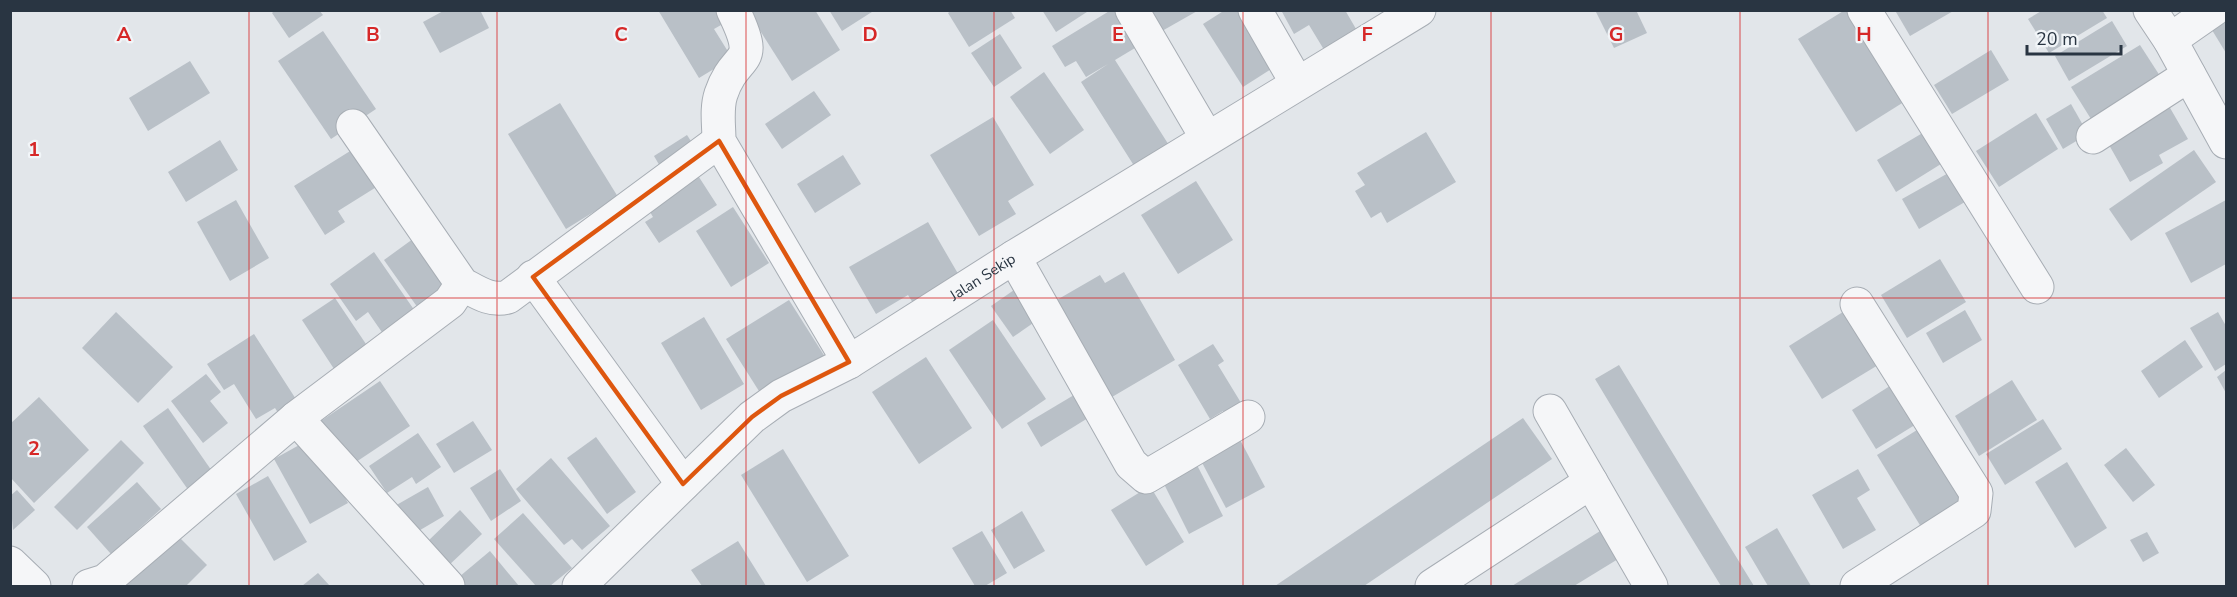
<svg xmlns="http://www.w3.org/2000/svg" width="2237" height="597" viewBox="0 0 2237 597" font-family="'Nunito Sans',sans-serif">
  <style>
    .building { fill: #b9c0c7 }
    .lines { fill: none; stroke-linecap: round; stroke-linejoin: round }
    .street-casing { stroke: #a7adb4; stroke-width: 35 }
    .street { stroke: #f5f6f8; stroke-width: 33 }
    .marked { fill: none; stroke: #de570f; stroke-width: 4.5; stroke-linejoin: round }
    .grid { fill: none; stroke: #d62828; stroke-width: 1.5; stroke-opacity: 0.55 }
    .labels { text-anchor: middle; stroke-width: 4.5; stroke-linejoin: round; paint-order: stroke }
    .street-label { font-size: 15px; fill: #293542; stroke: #f1f5f8 }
    .grid-label { font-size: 20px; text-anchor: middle; font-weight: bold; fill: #d62828; stroke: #f1f5f8; stroke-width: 4.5; stroke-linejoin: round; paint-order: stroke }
  </style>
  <rect width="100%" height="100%" fill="#e2e6ea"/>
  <!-- building -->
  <g class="building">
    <path d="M275,10H319L323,15L289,38L272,13Z"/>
    <path d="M445,10H480L489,28L440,53L423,22Z"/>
    <path d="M658,10H721L728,21L714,29L732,58L699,78Z"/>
    <path d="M747,10H815L840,50L792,81Z"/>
    <path d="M829,10H875L842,31Z"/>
    <path d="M952,10H1010L1015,18L969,47L948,13Z"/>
    <path d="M1042,10H1090L1056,32Z"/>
    <path d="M1111,10H1126L1145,42L1115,60L1172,150L1138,172L1081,82L1108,64L1086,77L1076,61L1065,67L1052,46Z"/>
    <path d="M1151,10H1199L1162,31Z"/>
    <path d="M1225,10H1241L1276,66L1243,87L1203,24Z"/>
    <path d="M1281,10H1345L1359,34L1326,53L1309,25L1294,34Z"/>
    <path d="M1595,10H1636L1647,33L1614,48Z"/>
    <path d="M1845,10H1852L1907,100L1856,132L1798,39Z"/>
    <path d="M1900,10H1955L1910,36L1896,12Z"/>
    <path d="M2043,10H2102L2107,18L2049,53L2028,19Z"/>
    <path d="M2112,21L2127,46L2069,81L2055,56Z"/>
    <path d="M2226,21V53L2212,30Z"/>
    <path d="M323,31L376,109L331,139L278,61Z"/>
    <path d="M1000,34L1022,68L994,87L971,53Z"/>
    <path d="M2140,45L2160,76L2091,119L2071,87Z"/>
    <path d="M1991,50L2009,80L1952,114L1934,85Z"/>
    <path d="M190,61L210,93L148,131L129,98Z"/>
    <path d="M1044,72L1084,130L1050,154L1010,97Z"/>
    <path d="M814,91L831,115L782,149L765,124Z"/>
    <path d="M2162,94L2188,139L2159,155L2163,163L2130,182L2100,129Z"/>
    <path d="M560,103L618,197L566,229L508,134Z"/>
    <path d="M2071,104L2088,134L2063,149L2046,119Z"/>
    <path d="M2036,113L2058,149L1999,187L1976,151Z"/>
    <path d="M993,117L1034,185L1008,201L1016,214L979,236L930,155Z"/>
    <path d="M1931,128L1949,159L1896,192L1877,160Z"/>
    <path d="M1426,132L1456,182L1387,223L1381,212L1371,218L1355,191L1365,185L1357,173Z"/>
    <path d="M687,135L698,152L664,173L654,156Z"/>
    <path d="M220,140L238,170L186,202L168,172Z"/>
    <path d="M355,148L378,186L338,211L345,222L325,235L294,186Z"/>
    <path d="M2194,150L2216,182L2131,241L2109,209Z"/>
    <path d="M843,155L861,184L815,213L797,184Z"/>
    <path d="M1959,167L1975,196L1919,229L1902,199Z"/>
    <path d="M697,174L717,205L659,243L645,222L653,217L647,207Z"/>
    <path d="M1196,181L1233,240L1178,274L1141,215Z"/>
    <path d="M236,200L269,258L230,281L197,222Z"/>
    <path d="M2226,200V264L2191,283L2165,233Z"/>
    <path d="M733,207L769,263L731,287L696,231Z"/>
    <path d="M928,222L964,284L918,311L908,295L876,314L849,267Z"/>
    <path d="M417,236L456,291L418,308L384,260Z"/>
    <path d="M374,252L417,314L388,341L368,312L356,321L330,284Z"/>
    <path d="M1940,259L1966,302L1907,338L1881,295Z"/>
    <path d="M1124,272L1175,360L1112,397L1055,301L1100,275L1105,283Z"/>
    <path d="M1014,290L1036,321L1013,337L991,306Z"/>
    <path d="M335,298L372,353L338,375L302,320Z"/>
    <path d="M789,300L827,360L764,399L726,339Z"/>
    <path d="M1854,305L1888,359L1822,399L1789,346Z"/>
    <path d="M1965,310L1982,340L1943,363L1926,333Z"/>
    <path d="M116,312L173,367L138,403L82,348Z"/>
    <path d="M2218,312L2226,326V364L2215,371L2190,328Z"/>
    <path d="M704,317L744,384L701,410L661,343Z"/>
    <path d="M993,320L1046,399L1002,429L949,350Z"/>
    <path d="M254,334L301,407L282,419L275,408L256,419L234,384L224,390L207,364Z"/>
    <path d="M2185,340L2203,367L2159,398L2141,371Z"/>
    <path d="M1213,344L1224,361L1218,365L1246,411L1229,422L1223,411L1210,419L1178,365Z"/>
    <path d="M926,357L972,428L919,464L872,392Z"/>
    <path d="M1619,365L1669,447L1754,586H1721L1645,462L1595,379Z"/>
    <path d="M2226,370V393L2217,377Z"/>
    <path d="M206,374L221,392L210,401L228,423L203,443L171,401Z"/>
    <path d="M2012,380L2037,420L1979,456L1955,416Z"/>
    <path d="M380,381L410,426L356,462L350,452L338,460L315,425Z"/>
    <path d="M1893,384L1918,423L1876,449L1852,410Z"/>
    <path d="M1074,395L1088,418L1041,447L1027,423Z"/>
    <path d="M39,397L89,450L34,503L10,477V424Z"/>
    <path d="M168,408L214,474L189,491L143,426Z"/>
    <path d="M1523,418L1552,459L1364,586H1275Z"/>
    <path d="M2043,419L2062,449L2005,485L1986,454Z"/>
    <path d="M473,421L492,450L454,473L436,444Z"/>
    <path d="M1925,425L1974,505L1926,535L1877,455Z"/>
    <path d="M418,433L441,467L416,484L412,477L387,493L369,466Z"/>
    <path d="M1237,434L1265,487L1226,508L1198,455Z"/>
    <path d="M596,437L636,492L607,514L567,458Z"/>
    <path d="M312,438L348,503L310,524L274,459Z"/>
    <path d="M121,440L144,463L77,530L54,507Z"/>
    <path d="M2126,448L2155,485L2133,502L2104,465Z"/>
    <path d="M783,449L849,556L807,582L741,475Z"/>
    <path d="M551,458L610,526L582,550L572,539L564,545L516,489Z"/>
    <path d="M2067,462L2107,528L2075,548L2035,482Z"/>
    <path d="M1197,465L1223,516L1189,534L1163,482Z"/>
    <path d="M500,469L521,501L491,521L470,488Z"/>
    <path d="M1858,469L1870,490L1857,498L1876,530L1843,549L1812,495Z"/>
    <path d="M268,476L307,542L274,561L236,494Z"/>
    <path d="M137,482L161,509L111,554L87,527Z"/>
    <path d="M1150,486L1184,542L1146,566L1111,510Z"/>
    <path d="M428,487L444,516L410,536L393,507Z"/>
    <path d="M17,490L35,510L13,530L10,496Z"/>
    <path d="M460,510L482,534L447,567L425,544Z"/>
    <path d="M1022,511L1045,551L1014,569L991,530Z"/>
    <path d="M523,513L572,568L550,586H536L494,539Z"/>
    <path d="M1605,528L1623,556L1574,586H1512Z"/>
    <path d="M1777,528L1811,586H1768L1745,547Z"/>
    <path d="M982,531L1007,573L985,586H975L952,548Z"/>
    <path d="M174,532L207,565L186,586H121Z"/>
    <path d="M2147,532L2159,553L2143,562L2130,540Z"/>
    <path d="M738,541L766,586H702L691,570Z"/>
    <path d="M490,551L519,586H457L453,582Z"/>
    <path d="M318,573L330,586H302Z"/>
  </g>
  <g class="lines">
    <!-- street casing -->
    <g class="street-casing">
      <g id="street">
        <path d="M733,10C762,69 736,49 721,94C716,109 719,125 719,141L849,362"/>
        <path d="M1132,10L1207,138"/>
        <path d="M1255,10L1297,83"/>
        <path d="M1864,10L2037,287"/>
        <path d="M2150,10L2170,40L2226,142"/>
        <path d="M2170,40L2213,10"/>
        <path d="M353,126L462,284C477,292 491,302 508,297L719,141"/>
        <path d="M2093,137L2189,75"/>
        <path d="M1014,257L1131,464L1146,477L1248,417"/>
        <path d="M533,277L683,484"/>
        <path d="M1857,304L1976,493L1974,511L1857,586"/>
        <path d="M1550,411L1591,482"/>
        <path d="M296,418L448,586"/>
        <path d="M10,563L34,586"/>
        <path d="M89,586L105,581L296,418L450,302L462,284"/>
        <path id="s1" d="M579,586L752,417L781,396L849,362L1014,257L1419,10"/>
        <path d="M1432,586L1591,482L1651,586"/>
      </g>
    </g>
    <!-- street -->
    <use href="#street" class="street"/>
  </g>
  <!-- marked area -->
  <path class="marked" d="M719,141L849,362L781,396L752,417L683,484L533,277Z"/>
  <!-- grid -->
  <path class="grid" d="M249,10V586M497,10V586M746,10V586M994,10V586M1243,10V586M1491,10V586M1740,10V586M1988,10V586M10,298H2226"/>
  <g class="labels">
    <!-- street labels -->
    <g class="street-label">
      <text dy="5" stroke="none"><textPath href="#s1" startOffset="512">Jalan Sekip</textPath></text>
    </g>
  </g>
  <g class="grid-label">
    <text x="124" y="41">A</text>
    <text x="373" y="41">B</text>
    <text x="621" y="41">C</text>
    <text x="870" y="41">D</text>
    <text x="1118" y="41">E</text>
    <text x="1367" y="41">F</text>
    <text x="1616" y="41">G</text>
    <text x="1864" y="41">H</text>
    <text x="34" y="156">1</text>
    <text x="34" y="455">2</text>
  </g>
  <!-- border -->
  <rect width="2237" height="597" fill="none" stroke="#293542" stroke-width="24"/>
  <!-- scale -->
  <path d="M2027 45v9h94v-9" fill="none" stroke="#293542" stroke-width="3"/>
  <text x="2036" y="45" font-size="18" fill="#293542" stroke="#f1f5f8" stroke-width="4.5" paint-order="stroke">20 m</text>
</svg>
